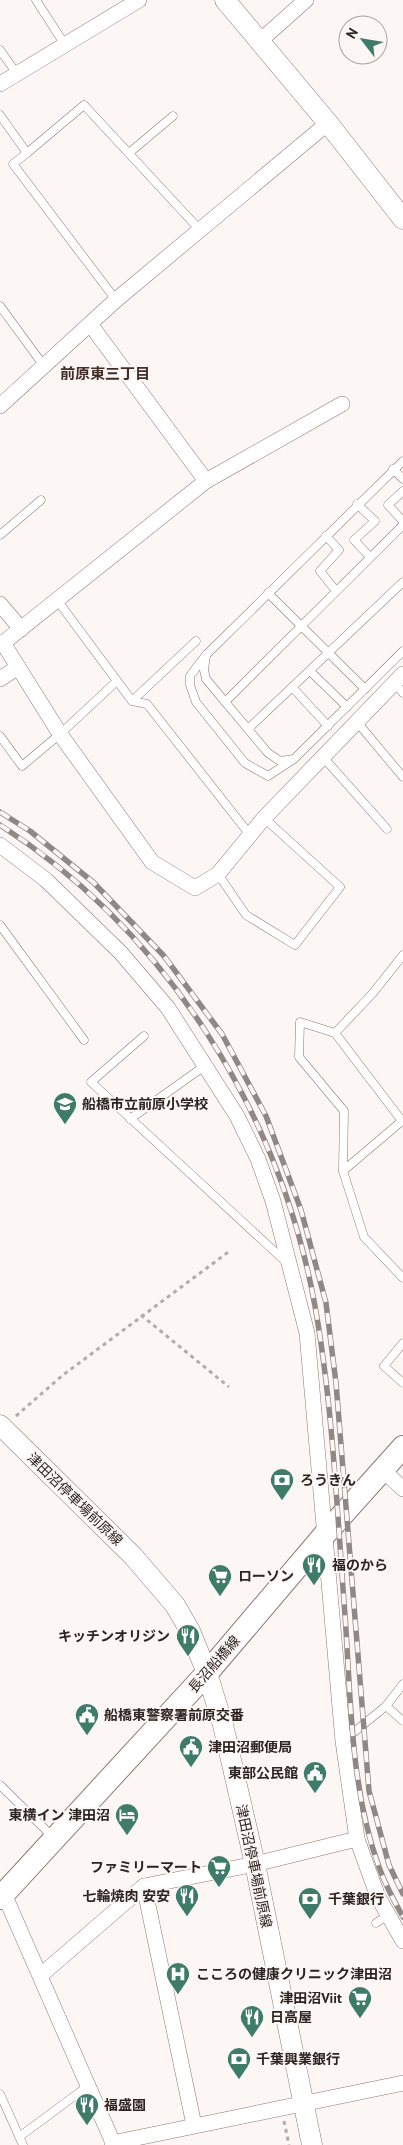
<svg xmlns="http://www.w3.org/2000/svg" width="403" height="2145" viewBox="0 0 403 2145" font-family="'PT Sans','Noto Sans JP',sans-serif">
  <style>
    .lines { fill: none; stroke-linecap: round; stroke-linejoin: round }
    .lane-casing { stroke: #8e7871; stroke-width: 9 }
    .street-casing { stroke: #8e7871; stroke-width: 16 }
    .secondary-casing { stroke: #8e7871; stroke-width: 21 }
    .primary-casing { stroke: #8e7871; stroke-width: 24 }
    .path { stroke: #b3acaa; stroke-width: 3; stroke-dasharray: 4 4; stroke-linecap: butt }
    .lane { stroke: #fff; stroke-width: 8 }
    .street { stroke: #fff; stroke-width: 15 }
    .secondary { stroke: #fff; stroke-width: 20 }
    .primary { stroke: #fff; stroke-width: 22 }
    .rail-casing { stroke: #8f8886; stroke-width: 5.5 }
    .rail { stroke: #fcf6f5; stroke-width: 4; stroke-dasharray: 11; stroke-linecap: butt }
    .labels { text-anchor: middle; stroke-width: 4; stroke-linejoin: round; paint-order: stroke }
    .poi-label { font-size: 14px; font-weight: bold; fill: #2d2421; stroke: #fcf6f5; text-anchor: start }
    .street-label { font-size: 14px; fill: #2d2421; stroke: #fcf6f5 }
    .neighbourhood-label { font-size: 15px; font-weight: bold; fill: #412e28; stroke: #fcf6f5 }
  </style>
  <rect width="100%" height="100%" fill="#fcf6f5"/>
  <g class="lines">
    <!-- lane casing -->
    <g class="lane-casing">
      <g id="lane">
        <path d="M36,0L65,45"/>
        <path d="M0,50L17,74"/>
        <path d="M0,115L27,153L13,164L116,300"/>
        <path d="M27,153L84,105L199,229"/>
        <path d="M129,153L173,116"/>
        <path d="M0,306L44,366"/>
        <path d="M393,469L403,479"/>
        <path d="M403,491L388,505L403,521"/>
        <path d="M357,504L375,521L354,540L370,557"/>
        <path d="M0,535L41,500"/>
        <path d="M326,536L339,550L320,571L336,591"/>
        <path d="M268,593L365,689"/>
        <path d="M57,600L132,701L147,704L250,835"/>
        <path d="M206,655L204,670L206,679L268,753L280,761L294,759L403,651"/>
        <path d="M310,671L347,707"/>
        <path d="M395,683L403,693"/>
        <path d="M292,687L328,726"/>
        <path d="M132,701L196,641"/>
        <path d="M225,702L403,525"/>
        <path d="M357,722L403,777"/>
        <path d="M248,729L403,582"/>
        <path d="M0,736L22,766L60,734L117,681"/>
        <path d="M323,757L387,829"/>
        <path d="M294,759L268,776L245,763L196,702L190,685V676L206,655L403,461"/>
        <path d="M218,874L246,915L295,945L340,887L264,818"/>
        <path d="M0,925L84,1040"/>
        <path d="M335,1033L373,993L403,955"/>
        <path d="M144,1036L91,1082L286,1262"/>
        <path d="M130,1119L206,1065"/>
        <path d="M402,1121L335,1033L300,1022L299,1057L344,1111L343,1171L364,1237L403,1278"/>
        <path d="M343,1171L403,1120"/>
        <path d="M403,1343L384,1366L403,1383"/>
        <path d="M386,1706L403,1721"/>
        <path d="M343,1741L386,1706L403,1684"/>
        <path d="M0,1785L54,1838"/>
        <path d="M376,1923L388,1915"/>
        <path d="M0,2094L23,2145"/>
        <path d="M19,2137L88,2086"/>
      </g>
    </g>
    <!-- street casing -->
    <g class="street-casing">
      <g id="street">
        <path d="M260,41L306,0"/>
        <path d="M0,84L139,0"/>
        <path d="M90,324L206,481"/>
        <path d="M342,404L206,481L3,643L60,734L152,862L195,888L218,874L264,818L403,674"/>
        <path d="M0,406L116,300L328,123"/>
        <path d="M0,604L21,629"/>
        <path d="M0,679L18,667"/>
        <path d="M0,845L46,880L121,953L168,1008L237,1116L258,1159L273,1201L307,1333L343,1741L357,1839L378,1897L403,1941"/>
        <path d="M383,1470L403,1489"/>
        <path d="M144,1886L194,2125"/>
        <path d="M4,1894L114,2145"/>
        <path d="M41,1975L144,1886L255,1864L357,1839"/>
        <path d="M112,2143L403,2083"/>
      </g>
    </g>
    <!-- secondary casing -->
    <g class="secondary-casing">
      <g id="secondary">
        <path d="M225,0L328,123L403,219"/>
        <path d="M0,1425L133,1556L175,1605L190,1631L207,1673L223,1725L255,1864L312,2145"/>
      </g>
    </g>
    <!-- primary casing -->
    <g class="primary-casing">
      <path id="primary" d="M0,1898L207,1673L326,1533L403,1447"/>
    </g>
    <!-- path -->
    <g class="path">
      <path d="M141,1315L229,1387"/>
      <path d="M16,1416L63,1375L231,1250"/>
      <path d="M284,2121L289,2145"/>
    </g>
    <!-- lane -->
    <use href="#lane" class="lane"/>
    <!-- street -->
    <use href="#street" class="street"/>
    <!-- secondary -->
    <use href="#secondary" class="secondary"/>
    <!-- primary -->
    <use href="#primary" class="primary"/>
    <!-- rail casing -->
    <g class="rail-casing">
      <g id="rail">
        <path d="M0,812L30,831L93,882L164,956L222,1034L266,1116L301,1210L326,1303L336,1383L369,1791L389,1865L403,1894"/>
        <path d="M0,825C166,931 280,1113 315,1306C333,1407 337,1512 345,1615C351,1699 350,1787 379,1867C385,1884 394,1901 403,1917"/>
      </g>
    </g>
    <!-- rail -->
    <use href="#rail" class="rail"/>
  </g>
  <!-- icons -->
  <defs>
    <g id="school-pin" transform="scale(1.25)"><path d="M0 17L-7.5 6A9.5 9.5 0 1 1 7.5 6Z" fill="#3e7c69" stroke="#fcf6f5"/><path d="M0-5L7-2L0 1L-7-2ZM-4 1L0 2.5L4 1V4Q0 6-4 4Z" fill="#fff"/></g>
    <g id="bank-pin" transform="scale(1.25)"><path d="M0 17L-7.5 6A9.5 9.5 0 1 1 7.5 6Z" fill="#3e7c69" stroke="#fcf6f5"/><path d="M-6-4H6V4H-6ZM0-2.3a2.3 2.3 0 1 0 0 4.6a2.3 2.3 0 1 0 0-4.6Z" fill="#fff"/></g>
    <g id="restaurant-pin" transform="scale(1.25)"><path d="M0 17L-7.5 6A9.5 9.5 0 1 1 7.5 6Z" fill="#3e7c69" stroke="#fcf6f5"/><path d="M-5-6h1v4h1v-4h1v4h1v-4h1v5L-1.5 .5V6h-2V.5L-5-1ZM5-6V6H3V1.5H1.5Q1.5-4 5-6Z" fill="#fff"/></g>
    <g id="supermarket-pin" transform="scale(1.25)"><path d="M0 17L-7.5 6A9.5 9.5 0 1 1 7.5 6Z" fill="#3e7c69" stroke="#fcf6f5"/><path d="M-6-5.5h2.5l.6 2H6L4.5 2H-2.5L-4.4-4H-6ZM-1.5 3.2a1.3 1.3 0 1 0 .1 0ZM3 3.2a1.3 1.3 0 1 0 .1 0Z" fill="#fff"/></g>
    <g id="civic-pin" transform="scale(1.25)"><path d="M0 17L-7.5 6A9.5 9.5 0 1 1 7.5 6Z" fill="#3e7c69" stroke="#fcf6f5"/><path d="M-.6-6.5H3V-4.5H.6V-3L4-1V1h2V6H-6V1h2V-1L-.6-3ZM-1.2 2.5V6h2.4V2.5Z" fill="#fff"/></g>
    <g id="hotel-pin" transform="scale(1.25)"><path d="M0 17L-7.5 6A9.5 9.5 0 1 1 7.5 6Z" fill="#3e7c69" stroke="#fcf6f5"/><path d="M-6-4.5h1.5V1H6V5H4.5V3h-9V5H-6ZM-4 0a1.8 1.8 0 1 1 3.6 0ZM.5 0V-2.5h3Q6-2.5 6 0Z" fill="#fff"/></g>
    <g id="hospital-pin" transform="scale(1.25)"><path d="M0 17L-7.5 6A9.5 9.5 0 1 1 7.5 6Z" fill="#3e7c69" stroke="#fcf6f5"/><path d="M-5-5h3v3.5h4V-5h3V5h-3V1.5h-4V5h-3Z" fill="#fff"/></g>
  </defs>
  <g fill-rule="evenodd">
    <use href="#school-pin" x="65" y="1104"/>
    <use href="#bank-pin" x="282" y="1480"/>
    <use href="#restaurant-pin" x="314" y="1565"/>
    <use href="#supermarket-pin" x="220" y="1576"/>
    <use href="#restaurant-pin" x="188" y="1636"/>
    <use href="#civic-pin" x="87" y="1715"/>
    <use href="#civic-pin" x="191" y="1747"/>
    <use href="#civic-pin" x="315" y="1773"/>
    <use href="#hotel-pin" x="127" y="1815"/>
    <use href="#supermarket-pin" x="219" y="1867"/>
    <use href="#restaurant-pin" x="187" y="1896"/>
    <use href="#bank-pin" x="310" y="1899"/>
    <use href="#hospital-pin" x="178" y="1974"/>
    <use href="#supermarket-pin" x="360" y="1998"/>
    <use href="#restaurant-pin" x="252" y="2017"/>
    <use href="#bank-pin" x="239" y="2059"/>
    <use href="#restaurant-pin" x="87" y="2105"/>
  </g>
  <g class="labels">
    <!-- poi labels -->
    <g class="poi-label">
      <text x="82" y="1109">船橋市立前原小学校</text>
      <text x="300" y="1485">ろうきん</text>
      <text x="332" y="1570">福のから</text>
      <text x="238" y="1581">ローソン</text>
      <text x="170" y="1641" text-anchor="end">キッチンオリジン</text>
      <text x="104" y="1720">船橋東警察署前原交番</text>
      <text x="208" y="1752">津田沼郵便局</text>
      <text x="298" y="1778" text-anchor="end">東部公民館</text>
      <text x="110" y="1820" text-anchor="end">東横イン 津田沼</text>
      <text x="202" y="1872" text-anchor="end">ファミリーマート</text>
      <text x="170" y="1901" text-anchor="end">七輪焼肉 安安</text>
      <text x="328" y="1904">千葉銀行</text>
      <text x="196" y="1979">こころの健康クリニック津田沼</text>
      <text x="342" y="2003" text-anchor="end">津田沼Viit</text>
      <text x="270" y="2022">日高屋</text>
      <text x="256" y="2064">千葉興業銀行</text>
      <text x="104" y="2110">福盛園</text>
    </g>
    <!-- street labels -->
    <g class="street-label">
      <text transform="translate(75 1499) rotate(44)" y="5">津田沼停車場前原線</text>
      <text transform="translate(214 1664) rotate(-49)" y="5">長沼船橋線</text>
      <text transform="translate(254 1866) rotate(78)" y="5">津田沼停車場前原線</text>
    </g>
    <!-- neighbourhood labels -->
    <g class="neighbourhood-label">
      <text x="105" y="379">前原東三丁目</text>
    </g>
  </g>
  <!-- north arrow -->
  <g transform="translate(363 40) rotate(301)"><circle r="24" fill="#fcf6f5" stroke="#a9a2a0"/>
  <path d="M0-4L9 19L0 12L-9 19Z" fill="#3e7c69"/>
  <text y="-8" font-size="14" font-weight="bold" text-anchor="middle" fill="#2d2421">N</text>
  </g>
</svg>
